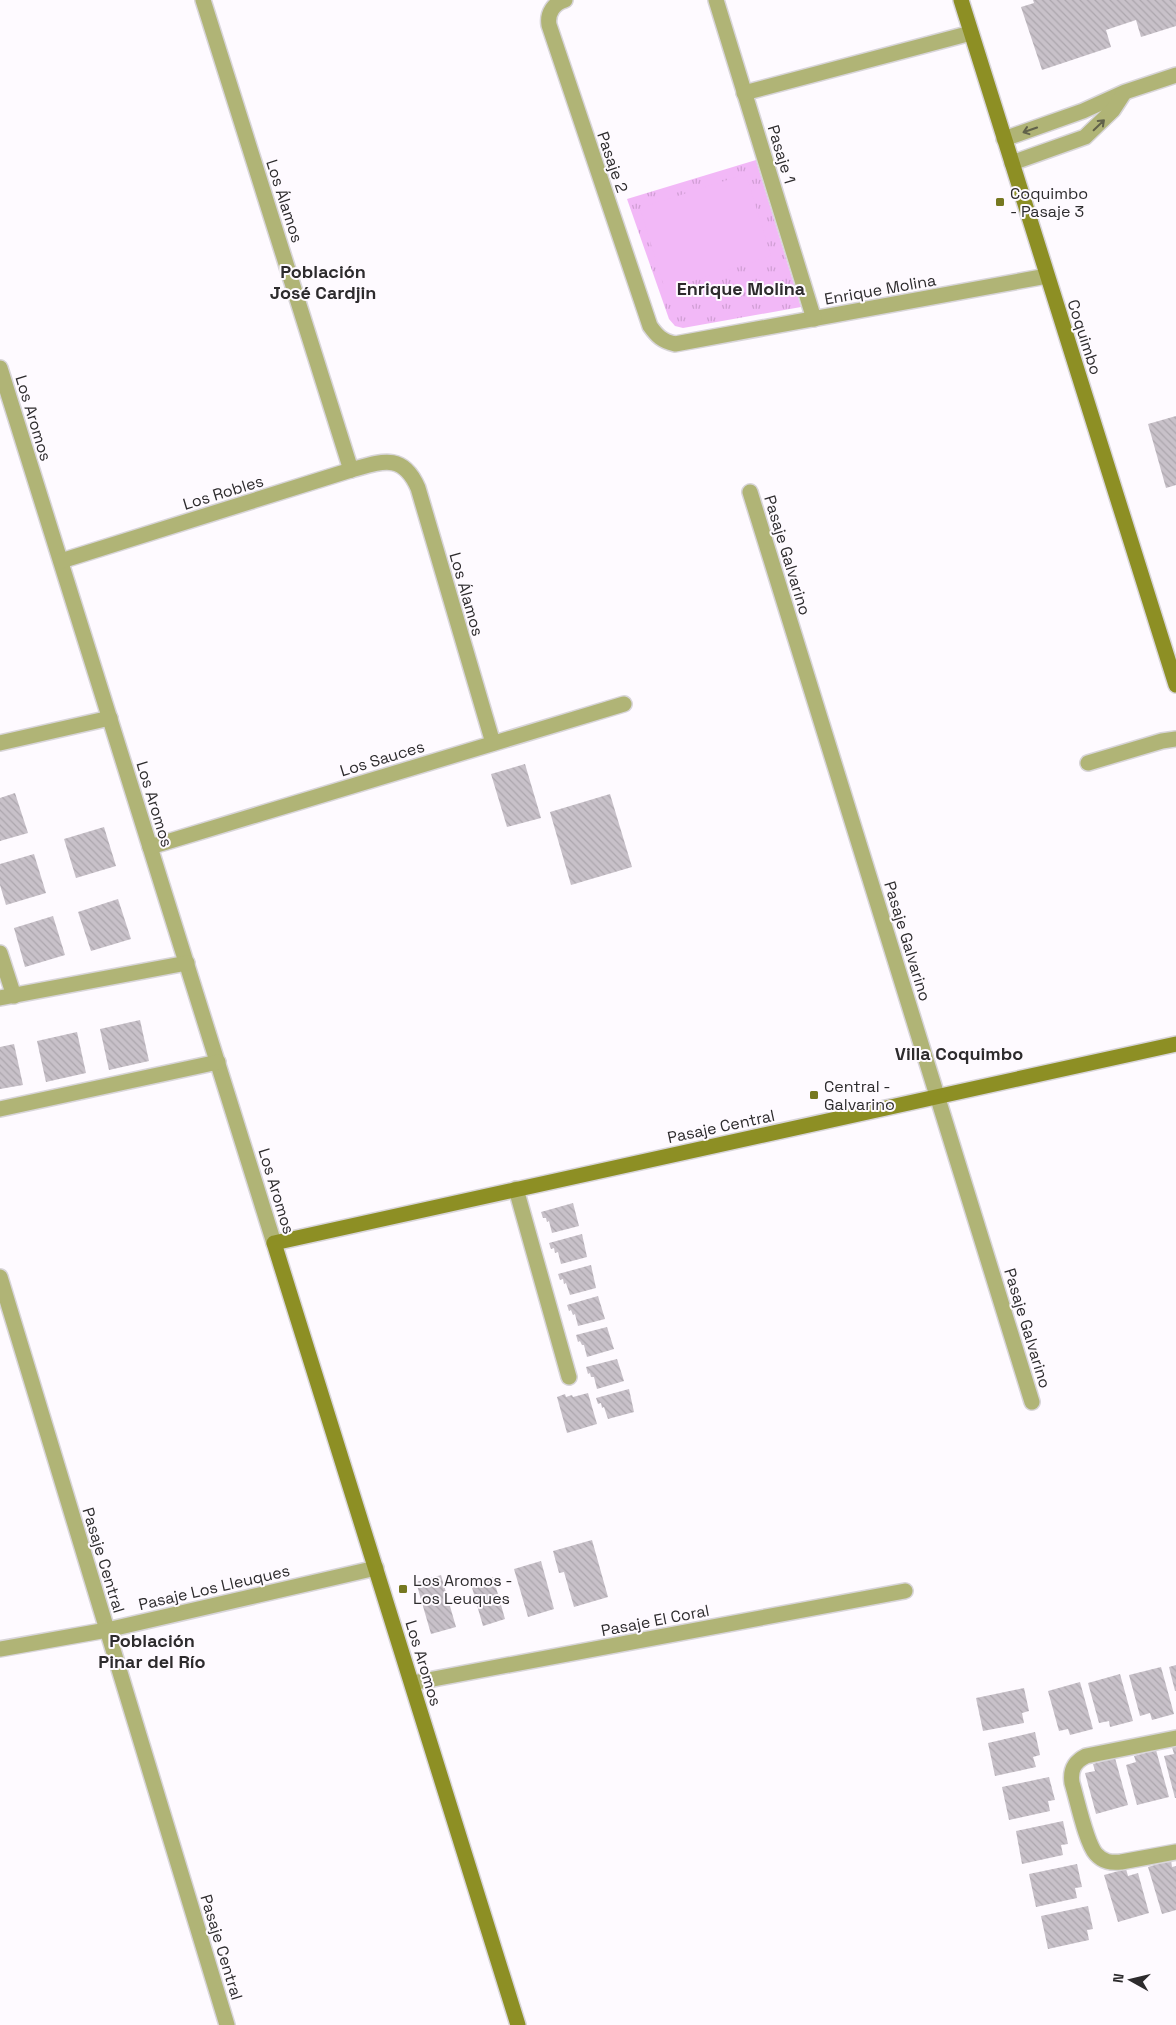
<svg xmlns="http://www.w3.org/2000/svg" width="1176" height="2025" viewBox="0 0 1176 2025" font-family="'Space Grotesk',sans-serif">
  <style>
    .park { fill: url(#park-tufts) }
    .pitch { fill: #f2b8f7 }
    .building { fill: url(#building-back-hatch) }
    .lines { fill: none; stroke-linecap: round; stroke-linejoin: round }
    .lane-casing { stroke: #d8d5d9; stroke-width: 18 }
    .street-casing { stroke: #d8d5d9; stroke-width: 18 }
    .secondary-casing { stroke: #d8d5d9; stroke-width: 18 }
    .lane { stroke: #b0b476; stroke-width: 15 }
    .street { stroke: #b0b476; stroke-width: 15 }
    .secondary { stroke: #8d8f24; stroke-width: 15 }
    .oneway { stroke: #61624a }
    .poi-dot { fill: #767820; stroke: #fefaff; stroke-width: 2 }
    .labels { text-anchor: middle; stroke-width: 4; stroke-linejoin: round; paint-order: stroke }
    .street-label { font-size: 16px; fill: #2d2b2d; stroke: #fefaff }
    .poi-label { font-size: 16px; fill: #2d2b2d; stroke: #fefaff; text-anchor: start }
    .neighbourhood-label { font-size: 18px; font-weight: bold; fill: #2d2b2d; stroke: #fefaff }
  </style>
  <defs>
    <pattern id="park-tufts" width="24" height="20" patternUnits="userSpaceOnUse" patternTransform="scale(1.25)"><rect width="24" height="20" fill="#f2b8f7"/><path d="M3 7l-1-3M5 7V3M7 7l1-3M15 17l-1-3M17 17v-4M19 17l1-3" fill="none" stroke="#d09ed4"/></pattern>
    <pattern id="building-back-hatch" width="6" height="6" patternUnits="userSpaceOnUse" patternTransform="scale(1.25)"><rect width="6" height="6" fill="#c8c1c9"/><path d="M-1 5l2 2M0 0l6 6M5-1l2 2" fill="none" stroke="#aca6ad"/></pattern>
  </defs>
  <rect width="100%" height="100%" fill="#fefaff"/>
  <!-- park -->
  <path class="park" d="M756,160L801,307L683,328L675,326L669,319L627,199Z"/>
  <!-- pitch -->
  <path class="pitch" d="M746,174L771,256L665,290L640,208Z"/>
  <!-- building -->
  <g class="building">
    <path d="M1033,0H1176V26L1141,37L1136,20L1106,30L1111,47L1042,70L1021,7L1034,3Z"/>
    <path d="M1176,416V485L1166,488L1148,424Z"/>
    <path d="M525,764L541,818L507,827L491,774Z"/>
    <path d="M15,793L28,833L0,841V798Z"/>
    <path d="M610,794L632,867L571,885L550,812Z"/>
    <path d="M104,827L116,866L76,878L64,839Z"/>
    <path d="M34,854L46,893L6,905L0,885V864Z"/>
    <path d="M118,899L131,939L91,951L78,912Z"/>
    <path d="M53,916L65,955L25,967L14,928Z"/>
    <path d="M140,1020L149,1061L109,1070L100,1029Z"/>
    <path d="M77,1032L86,1073L46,1082L37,1041Z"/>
    <path d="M14,1044L23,1085L0,1089V1047Z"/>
    <path d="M573,1203L579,1226L552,1233L549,1221L547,1222L546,1218H543L541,1212Z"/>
    <path d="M582,1234L587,1257L561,1264L558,1252L555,1253L554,1248L551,1249L549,1243Z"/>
    <path d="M591,1265L596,1288L570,1295L566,1283L564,1284L563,1279L560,1280L558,1274Z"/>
    <path d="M598,1296L605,1319L578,1326L575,1314L573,1315L571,1310L569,1311L567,1305Z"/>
    <path d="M607,1327L614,1349L587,1357L584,1345H582L580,1341L578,1342L576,1335Z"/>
    <path d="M617,1359L624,1381L597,1389L594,1377H591L590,1373L588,1374L586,1367Z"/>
    <path d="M629,1389L634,1412L608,1419L604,1407L602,1408L601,1403L598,1404L596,1398Z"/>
    <path d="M588,1393L597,1424L567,1433L557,1397L565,1394L566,1397L572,1395L573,1397Z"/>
    <path d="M592,1540L608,1597L574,1607L564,1572L559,1573L553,1551Z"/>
    <path d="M541,1561L554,1609L528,1617L514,1569Z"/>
    <path d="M441,1575L456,1627L431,1634L416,1582Z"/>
    <path d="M493,1577L505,1619L483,1626L471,1584Z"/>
    <path d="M1176,1665V1691H1175L1169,1667Z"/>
    <path d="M1161,1667L1174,1714L1152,1720L1150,1713L1140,1716L1129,1675Z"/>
    <path d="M1120,1674L1133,1721L1110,1727L1109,1721L1099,1723L1088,1683Z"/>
    <path d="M1080,1682L1093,1729L1070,1735L1068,1729L1059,1731L1048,1691Z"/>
    <path d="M1024,1688L1029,1711L1022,1713L1024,1723L983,1731L976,1698Z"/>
    <path d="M1035,1732L1040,1755L1033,1757L1036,1767L995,1776L988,1743Z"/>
    <path d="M1176,1746V1798H1175L1164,1756L1174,1754L1172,1747Z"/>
    <path d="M1156,1750L1169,1797L1137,1805L1126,1765L1136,1762L1134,1756Z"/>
    <path d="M1115,1758L1128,1805L1096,1814L1085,1773L1095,1771L1093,1764Z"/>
    <path d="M1049,1777L1055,1800L1048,1801L1050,1811L1009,1820L1002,1787Z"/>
    <path d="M1063,1821L1068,1844L1061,1845L1063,1855L1022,1864L1016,1831Z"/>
    <path d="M1171,1860L1172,1867L1176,1866V1910L1162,1914L1148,1867Z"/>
    <path d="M1077,1864L1082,1887L1075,1888L1077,1898L1036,1907L1029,1874Z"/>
    <path d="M1126,1869L1128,1876L1138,1873L1149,1913L1118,1922L1104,1875Z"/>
    <path d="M1088,1906L1093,1929L1087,1930L1089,1940L1048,1949L1041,1916Z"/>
  </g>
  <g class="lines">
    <!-- lane casing -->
    <g class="lane-casing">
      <g id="lane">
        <path d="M1004,139L1083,111L1125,92L1176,75"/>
        <path d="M1012,163L1085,137L1113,110L1124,93"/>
      </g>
    </g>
    <!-- street casing -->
    <g class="street-casing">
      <g id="street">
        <path d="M203,0L351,470"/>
        <path d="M565,0C554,3 547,13 549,25L650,326C657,336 662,341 675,344L1047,276"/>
        <path d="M716,0L814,319"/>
        <path d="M744,93L971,33"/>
        <path d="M0,368L274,1243"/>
        <path d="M750,492L1032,1402"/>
        <path d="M61,561L351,470C383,461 403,453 418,488L493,743"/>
        <path d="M0,743L110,718"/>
        <path d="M1088,763L1162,741L1176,739"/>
        <path d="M150,847L624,704"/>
        <path d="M0,953L14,996"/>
        <path d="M0,998L187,963"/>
        <path d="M0,1109L218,1062"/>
        <path d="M516,1189L569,1377"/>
        <path d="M0,1277L227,2025"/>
        <path d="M0,1649L107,1630L376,1568"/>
        <path d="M412,1683L905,1591"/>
        <path d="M1176,1738L1086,1756C1074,1762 1070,1770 1072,1783C1077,1799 1086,1843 1096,1854C1103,1862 1111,1863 1121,1862L1176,1852"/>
      </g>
    </g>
    <!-- secondary casing -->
    <g class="secondary-casing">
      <g id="secondary">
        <path d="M961,0L1176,685"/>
        <path d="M518,2025L274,1243L1176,1044"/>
      </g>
    </g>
    <!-- lane -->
    <use href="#lane" class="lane"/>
    <!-- street -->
    <use href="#street" class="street"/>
    <!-- secondary -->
    <use href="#secondary" class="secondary"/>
  </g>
  <!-- one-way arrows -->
  <defs><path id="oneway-shaft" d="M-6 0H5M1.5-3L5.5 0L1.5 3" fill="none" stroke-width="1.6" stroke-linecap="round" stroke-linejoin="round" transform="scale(1.25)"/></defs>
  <g class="oneway">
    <use href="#oneway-shaft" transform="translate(1099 125) rotate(-44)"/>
    <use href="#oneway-shaft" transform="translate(1030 130) rotate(161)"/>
  </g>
  <!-- markers -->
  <g class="poi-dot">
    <rect x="995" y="197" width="10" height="10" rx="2.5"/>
    <rect x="809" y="1090" width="10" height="10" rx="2.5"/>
    <rect x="398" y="1584" width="10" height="10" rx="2.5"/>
  </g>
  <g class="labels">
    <!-- street labels -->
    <g class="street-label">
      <text transform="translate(782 154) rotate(73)" y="6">Pasaje 1</text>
      <text transform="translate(613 162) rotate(71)" y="6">Pasaje 2</text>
      <text transform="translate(285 201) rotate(72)" y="6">Los Álamos</text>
      <text transform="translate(880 289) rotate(-10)" y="6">Enrique Molina</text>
      <text transform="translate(1085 337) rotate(72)" y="6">Coquimbo</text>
      <text transform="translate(34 418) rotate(73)" y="6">Los Aromos</text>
      <text transform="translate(223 492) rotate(-17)" y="6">Los Robles</text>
      <text transform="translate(788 555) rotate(73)" y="6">Pasaje Galvarino</text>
      <text transform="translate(467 594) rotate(74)" y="6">Los Álamos</text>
      <text transform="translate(382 758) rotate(-17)" y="6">Los Sauces</text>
      <text transform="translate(155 804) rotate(73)" y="6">Los Aromos</text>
      <text transform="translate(908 941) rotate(73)" y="6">Pasaje Galvarino</text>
      <text transform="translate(721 1126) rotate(-12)" y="6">Pasaje Central</text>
      <text transform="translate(277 1191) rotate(73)" y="6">Los Aromos</text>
      <text transform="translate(1028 1328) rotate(73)" y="6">Pasaje Galvarino</text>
      <text transform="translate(104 1560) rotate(73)" y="6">Pasaje Central</text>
      <text transform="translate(214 1587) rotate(-13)" y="6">Pasaje Los Lleuques</text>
      <text transform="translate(655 1620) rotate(-11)" y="6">Pasaje El Coral</text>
      <text transform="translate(424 1663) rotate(73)" y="6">Los Aromos</text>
      <text transform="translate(222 1947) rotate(73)" y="6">Pasaje Central</text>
    </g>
    <!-- poi labels -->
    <g class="poi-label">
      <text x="1010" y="199">Coquimbo<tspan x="1010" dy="18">- Pasaje 3</tspan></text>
      <text x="824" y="1092">Central -<tspan x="824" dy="18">Galvarino</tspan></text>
      <text x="413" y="1586">Los Aromos -<tspan x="413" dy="18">Los Leuques</tspan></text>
    </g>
    <!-- neighbourhood labels -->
    <g class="neighbourhood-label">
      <text x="323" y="278">Población<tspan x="323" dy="21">José Cardjin</tspan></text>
      <text x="741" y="295">Enrique Molina</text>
      <text x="959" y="1060">Villa Coquimbo</text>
      <text x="152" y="1647">Población<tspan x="152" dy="21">Pinar del Río</tspan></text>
    </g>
  </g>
  <!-- north arrow -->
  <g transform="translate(1131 1980) rotate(278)" stroke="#fefaff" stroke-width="4" paint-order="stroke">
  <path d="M0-4L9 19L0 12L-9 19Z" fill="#2d2b2d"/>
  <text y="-8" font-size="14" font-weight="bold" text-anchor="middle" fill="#2d2b2d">N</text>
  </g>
</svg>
